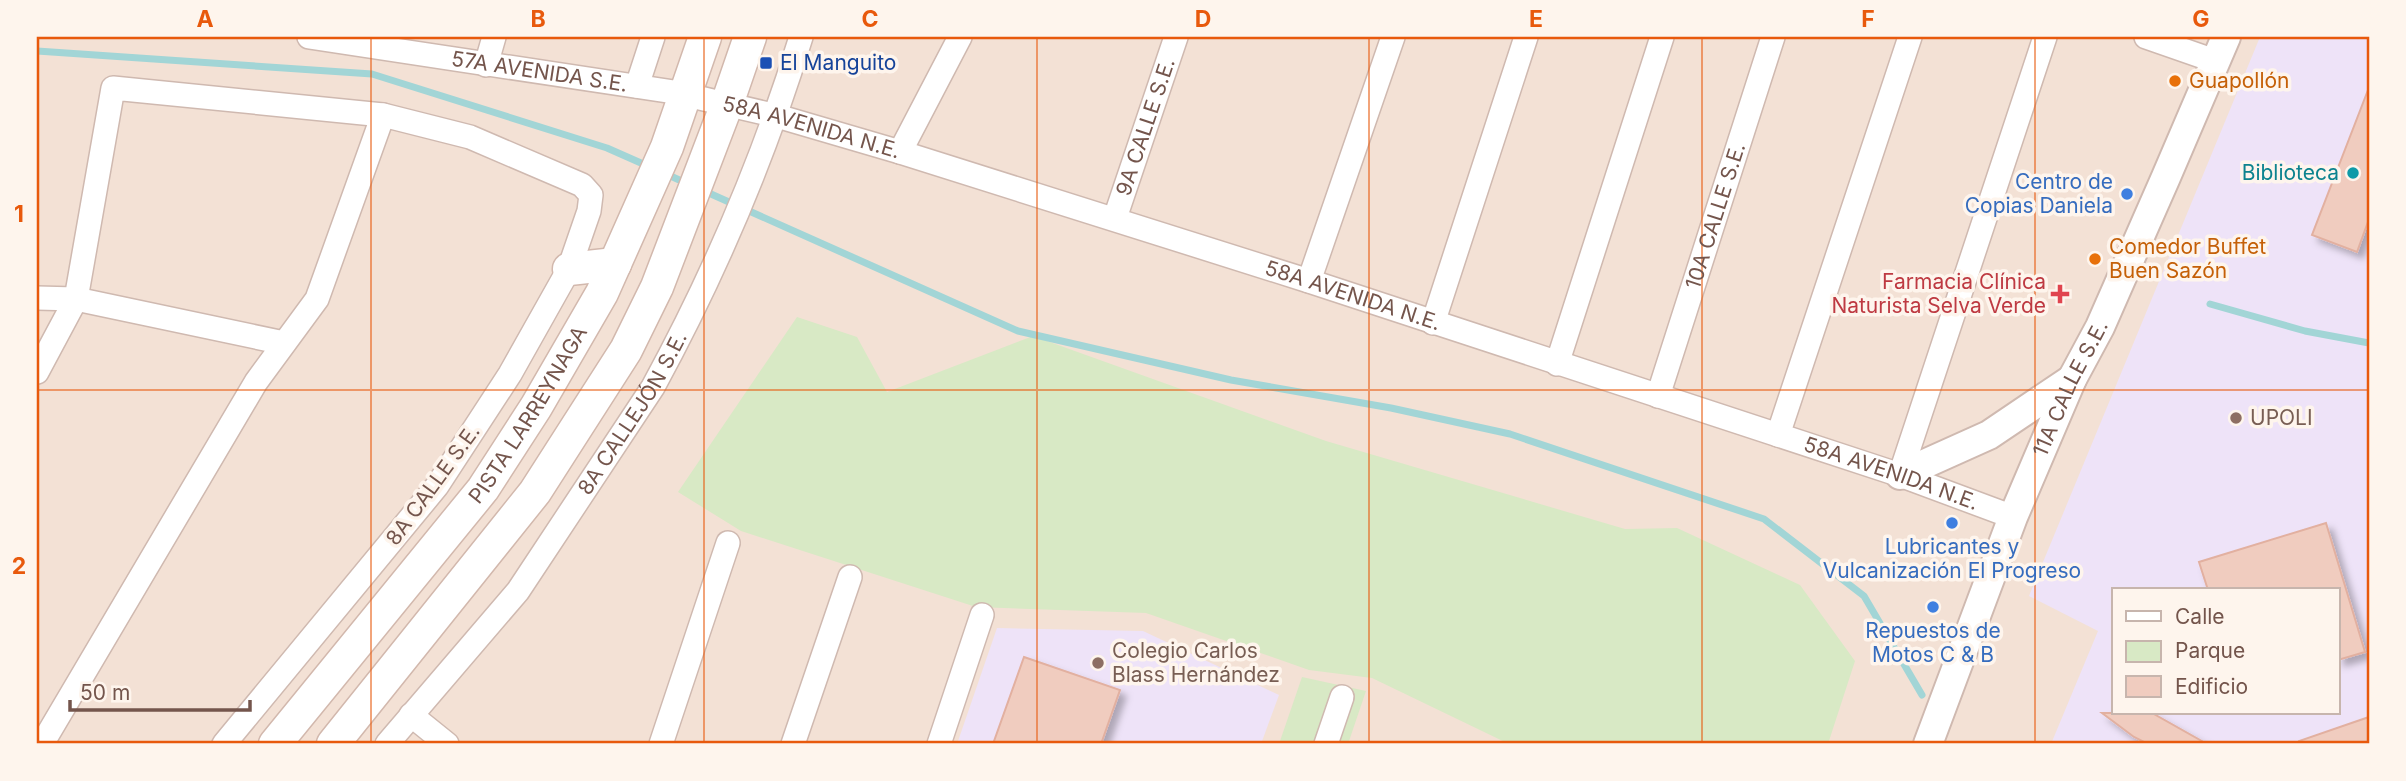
<svg xmlns="http://www.w3.org/2000/svg" width="2406" height="781" viewBox="0 0 2406 781" font-family="Inter,sans-serif">
  <style>
    .residential { fill: #f3e1d5; fill-rule: evenodd }
    .education { fill: #eee3f8; fill-rule: evenodd }
    .green { fill: #d8e9c5 }
    .lines { fill: none; stroke-linecap: round; stroke-linejoin: round }
    .stream { stroke: #a2d5d6; stroke-width: 7 }
    .building { fill: #f0ccbf; stroke: #e2b0a0; stroke-width: 2; filter: url(#shadow) }
    .minor-casing { stroke: #cfb9b0; stroke-width: 26 }
    .tertiary-casing { stroke: #cfb9b0; stroke-width: 32 }
    .secondary-casing { stroke: #d2b8ad; stroke-width: 35 }
    .minor { stroke: #fff; stroke-width: 23 }
    .tertiary { stroke: #fff; stroke-width: 28 }
    .secondary { stroke: #fff; stroke-width: 32 }
    .grid { fill: none; stroke: #e8590c; stroke-width: 2; stroke-opacity: 0.55 }
    .transit-dot { fill: #1a4fb4; stroke: #fef5ed; stroke-width: 2.5 }
    .food-dot { fill: #e8710a; stroke: #fef5ed; stroke-width: 2.5 }
    .culture-dot { fill: #0f9aa8; stroke: #fef5ed; stroke-width: 2.5 }
    .shop-dot { fill: #3f7fe0; stroke: #fef5ed; stroke-width: 2.5 }
    .health-dot { fill: #e0444e; stroke: #fef5ed; stroke-width: 2.5 }
    .education-dot { fill: #8d6e63; stroke: #fef5ed; stroke-width: 2.5 }
    .labels { text-anchor: middle; stroke-width: 7; stroke-linejoin: round; paint-order: stroke }
    .transit-label { font-size: 21px; fill: #164399; stroke: #fef5ed; text-anchor: start }
    .street-label { font-size: 21px; fill: #74554c; stroke: #fef5ed }
    .food-label { font-size: 21px; fill: #c56008; stroke: #fef5ed; text-anchor: start }
    .culture-label { font-size: 21px; fill: #0d838f; stroke: #fef5ed; text-anchor: end }
    .shop-label { font-size: 21px; fill: #366cbe; stroke: #fef5ed }
    .health-label { font-size: 21px; fill: #be3a42; stroke: #fef5ed; text-anchor: end }
    .education-label { font-size: 21px; fill: #785e54; stroke: #fef5ed; text-anchor: start }
    .neatline { fill: none; stroke: #e8590c; stroke-width: 2.5 }
    .grid-label { font-size: 23px; text-anchor: middle; font-weight: bold; fill: #e8590c }
  </style>
  <defs>
    <filter id="shadow"><feDropShadow dx="6" dy="6" stdDeviation="3.5" flood-color="#0004"/></filter>
  </defs>
  <rect width="100%" height="100%" fill="#fcf1e6"/>
  <!-- residential -->
  <path class="residential" d="M37,37H2369V744H37ZM2114,590H2338V713H2114Z"/>
  <!-- education -->
  <g class="education">
    <path d="M2260,37H2369V744H2051L2098,631L2029,596ZM2114,590H2338V713H2114Z"/>
    <path d="M997,628L1143,631L1279,695L1261,744H957Z"/>
  </g>
  <!-- green -->
  <g class="green">
    <path d="M797,317L857,337L887,392L1033,336L1326,441L1625,529L1677,528L1800,585L1855,661L1828,744H1509L1372,678L1309,670L1146,613L976,607L741,531L678,492Z"/>
    <path d="M1302,677L1366,691L1348,744H1279Z"/>
  </g>
  <g class="lines">
    <!-- stream -->
    <g class="stream">
      <path d="M37,51L372,74L607,148L650,167"/>
      <path d="M664,173L688,184"/>
      <path d="M702,190L1018,331L1231,380L1391,408L1510,434L1764,519L1864,596L1922,695"/>
      <path d="M2210,304L2305,331L2369,343"/>
    </g>
  </g>
  <!-- building -->
  <g class="building">
    <path d="M2368,90L2369,219L2357,252L2312,235Z"/>
    <path d="M2326,523L2365,652L2338,660V590H2208L2199,562Z"/>
    <path d="M1024,657L1120,690L1101,744H993Z"/>
    <path d="M2102,713H2152L2207,744H2148L2134,737Z"/>
    <path d="M2369,717V744H2300L2299,741Z"/>
  </g>
  <g class="lines">
    <!-- minor casing -->
    <g class="minor-casing">
      <g id="minor">
        <path id="s1" d="M309,37L674,92L777,116L900,152L1309,281L1900,475L2013,517"/>
        <path d="M2146,37L2215,61"/>
        <path d="M486,65L494,37"/>
        <path d="M637,86L653,37"/>
        <path d="M900,152L960,37"/>
        <path id="s2" d="M1115,218L1176,37"/>
        <path d="M1309,281L1393,37"/>
        <path d="M37,298L76,299L284,343"/>
        <path d="M1433,323L1526,37"/>
        <path d="M1557,364L1662,37"/>
        <path d="M37,372L76,299L113,88L383,115L470,137L582,185L591,195L589,211L569,269L510,374L437,486L224,744"/>
        <path id="s3" d="M1658,396L1773,37"/>
        <path d="M1778,435L1910,37"/>
        <path d="M1900,475L2045,37"/>
        <path d="M411,715L447,744"/>
        <path d="M42,744L256,382L317,299L383,115"/>
        <path id="s4" d="M387,744L518,591L653,387C714,275 764,158 801,37"/>
        <path d="M661,744L728,543"/>
        <path d="M793,744L850,577"/>
        <path d="M939,744L982,615"/>
        <path d="M1326,744L1342,697"/>
      </g>
    </g>
    <!-- tertiary casing -->
    <g class="tertiary-casing">
      <g id="tertiary">
        <path d="M1900,475L1989,435L2072,379"/>
        <path id="s5" d="M1928,744L2013,517L2072,379L2100,327L2166,177L2226,37"/>
      </g>
    </g>
    <!-- secondary casing -->
    <g class="secondary-casing">
      <g id="secondary">
        <path d="M569,269L615,264"/>
        <path id="s6" d="M275,744L483,489L536,407L602,293L667,147L705,37"/>
        <path d="M333,744L535,492L626,350L657,287L727,104L750,37"/>
      </g>
    </g>
    <!-- minor -->
    <use href="#minor" class="minor"/>
    <!-- tertiary -->
    <use href="#tertiary" class="tertiary"/>
    <!-- secondary -->
    <use href="#secondary" class="secondary"/>
  </g>
  <!-- grid -->
  <path class="grid" d="M371,37V744M704,37V744M1037,37V744M1369,37V744M1702,37V744M2035,37V744M37,390H2369"/>
  <!-- markers -->
  <rect class="transit-dot" x="759" y="56" width="14" height="14" rx="3.5"/>
  <g class="food-dot">
    <circle cx="2175" cy="81" r="7"/>
    <circle cx="2095" cy="259" r="7"/>
  </g>
  <circle class="culture-dot" cx="2353" cy="173" r="7"/>
  <g class="shop-dot">
    <circle cx="2127" cy="194" r="7"/>
    <circle cx="1952" cy="523" r="7"/>
    <circle cx="1933" cy="607" r="7"/>
  </g>
  <path class="health-dot" d="M2056.5 283.5h7v7h7v7h-7v7h-7v-7h-7v-7h7z"/>
  <g class="education-dot">
    <circle cx="2236" cy="418" r="7"/>
    <circle cx="1098" cy="663" r="7"/>
  </g>
  <g class="labels">
    <!-- transit labels -->
    <g class="transit-label">
      <text x="780" y="70">El Manguito</text>
    </g>
    <!-- street labels -->
    <g class="street-label">
      <text dy="7" stroke="none"><textPath href="#s1" startOffset="233">57A AVENIDA S.E.</textPath></text>
      <text dy="7" stroke="none"><textPath href="#s2" startOffset="96">9A CALLE S.E.</textPath></text>
      <text dy="7" stroke="none"><textPath href="#s1" startOffset="511">58A AVENIDA N.E.</textPath></text>
      <text dy="7" stroke="none"><textPath href="#s3" startOffset="189">10A CALLE S.E.</textPath></text>
      <text dy="7" stroke="none"><textPath href="#s1" startOffset="1078">58A AVENIDA N.E.</textPath></text>
      <text dy="7" stroke="none"><textPath href="#s5" startOffset="383">11A CALLE S.E.</textPath></text>
      <text dy="7" stroke="none"><textPath href="#s4" startOffset="413">8A CALLEJÓN S.E.</textPath></text>
      <text dy="7" stroke="none"><textPath href="#s6" startOffset="416">PISTA LARREYNAGA</textPath></text>
      <text dy="7" stroke="none"><textPath href="#s1" startOffset="1645">58A AVENIDA N.E.</textPath></text>
      <text transform="translate(433 485) rotate(-54)" y="7">8A CALLE S.E.</text>
    </g>
    <!-- food labels -->
    <g class="food-label">
      <text x="2189" y="88">Guapollón</text>
      <text x="2109" y="254">Comedor Buffet<tspan x="2109" dy="24">Buen Sazón</tspan></text>
    </g>
    <!-- culture labels -->
    <g class="culture-label">
      <text x="2339" y="180">Biblioteca</text>
    </g>
    <!-- shop labels -->
    <g class="shop-label">
      <text x="2113" y="189" text-anchor="end">Centro de<tspan x="2113" dy="24">Copias Daniela</tspan></text>
      <text x="1952" y="554">Lubricantes y<tspan x="1952" dy="24">Vulcanización El Progreso</tspan></text>
      <text x="1933" y="638">Repuestos de<tspan x="1933" dy="24">Motos C &amp; B</tspan></text>
    </g>
    <!-- health labels -->
    <g class="health-label">
      <text x="2046" y="289">Farmacia Clínica<tspan x="2046" dy="24">Naturista Selva Verde</tspan></text>
    </g>
    <!-- education labels -->
    <g class="education-label">
      <text x="2250" y="425">UPOLI</text>
      <text x="1112" y="658">Colegio Carlos<tspan x="1112" dy="24">Blass Hernández</tspan></text>
    </g>
  </g>
  <!-- border -->
  <rect width="2406" height="781" fill="none" stroke="#fef5ed" stroke-width="77"/>
  <!-- legend -->
  <rect x="2112" y="588" width="228" height="126" fill="#fef5ed" stroke="#c7b5ad" stroke-width="2"/>
  <rect x="2126" y="611" width="35" height="10" fill="#ffffff" stroke="#c7b5ad" stroke-width="2"/>
  <text x="2175" y="624" font-size="21" fill="#74554c">Calle</text>
  <rect x="2126" y="641" width="35" height="21" fill="#d8e9c5" stroke="#c7b5ad" stroke-width="2"/>
  <text x="2175" y="658" font-size="21" fill="#74554c">Parque</text>
  <rect x="2126" y="676" width="35" height="21" fill="#f0ccbf" stroke="#c7b5ad" stroke-width="2"/>
  <text x="2175" y="694" font-size="21" fill="#74554c">Edificio</text>
  <!-- scale -->
  <path d="M70 700v10h180v-10" fill="none" stroke="#74554c" stroke-width="3.5"/>
  <text x="80" y="700" font-size="21" fill="#74554c" stroke="#fef5ed" stroke-width="5" paint-order="stroke">50 m</text>
  <rect x="38" y="38" width="2330" height="704" class="neatline"/>
  <g class="grid-label">
    <text x="205" y="27">A</text>
    <text x="538" y="27">B</text>
    <text x="870" y="27">C</text>
    <text x="1203" y="27">D</text>
    <text x="1536" y="27">E</text>
    <text x="1868" y="27">F</text>
    <text x="2201" y="27">G</text>
    <text x="19" y="222">1</text>
    <text x="19" y="574">2</text>
  </g>
</svg>
